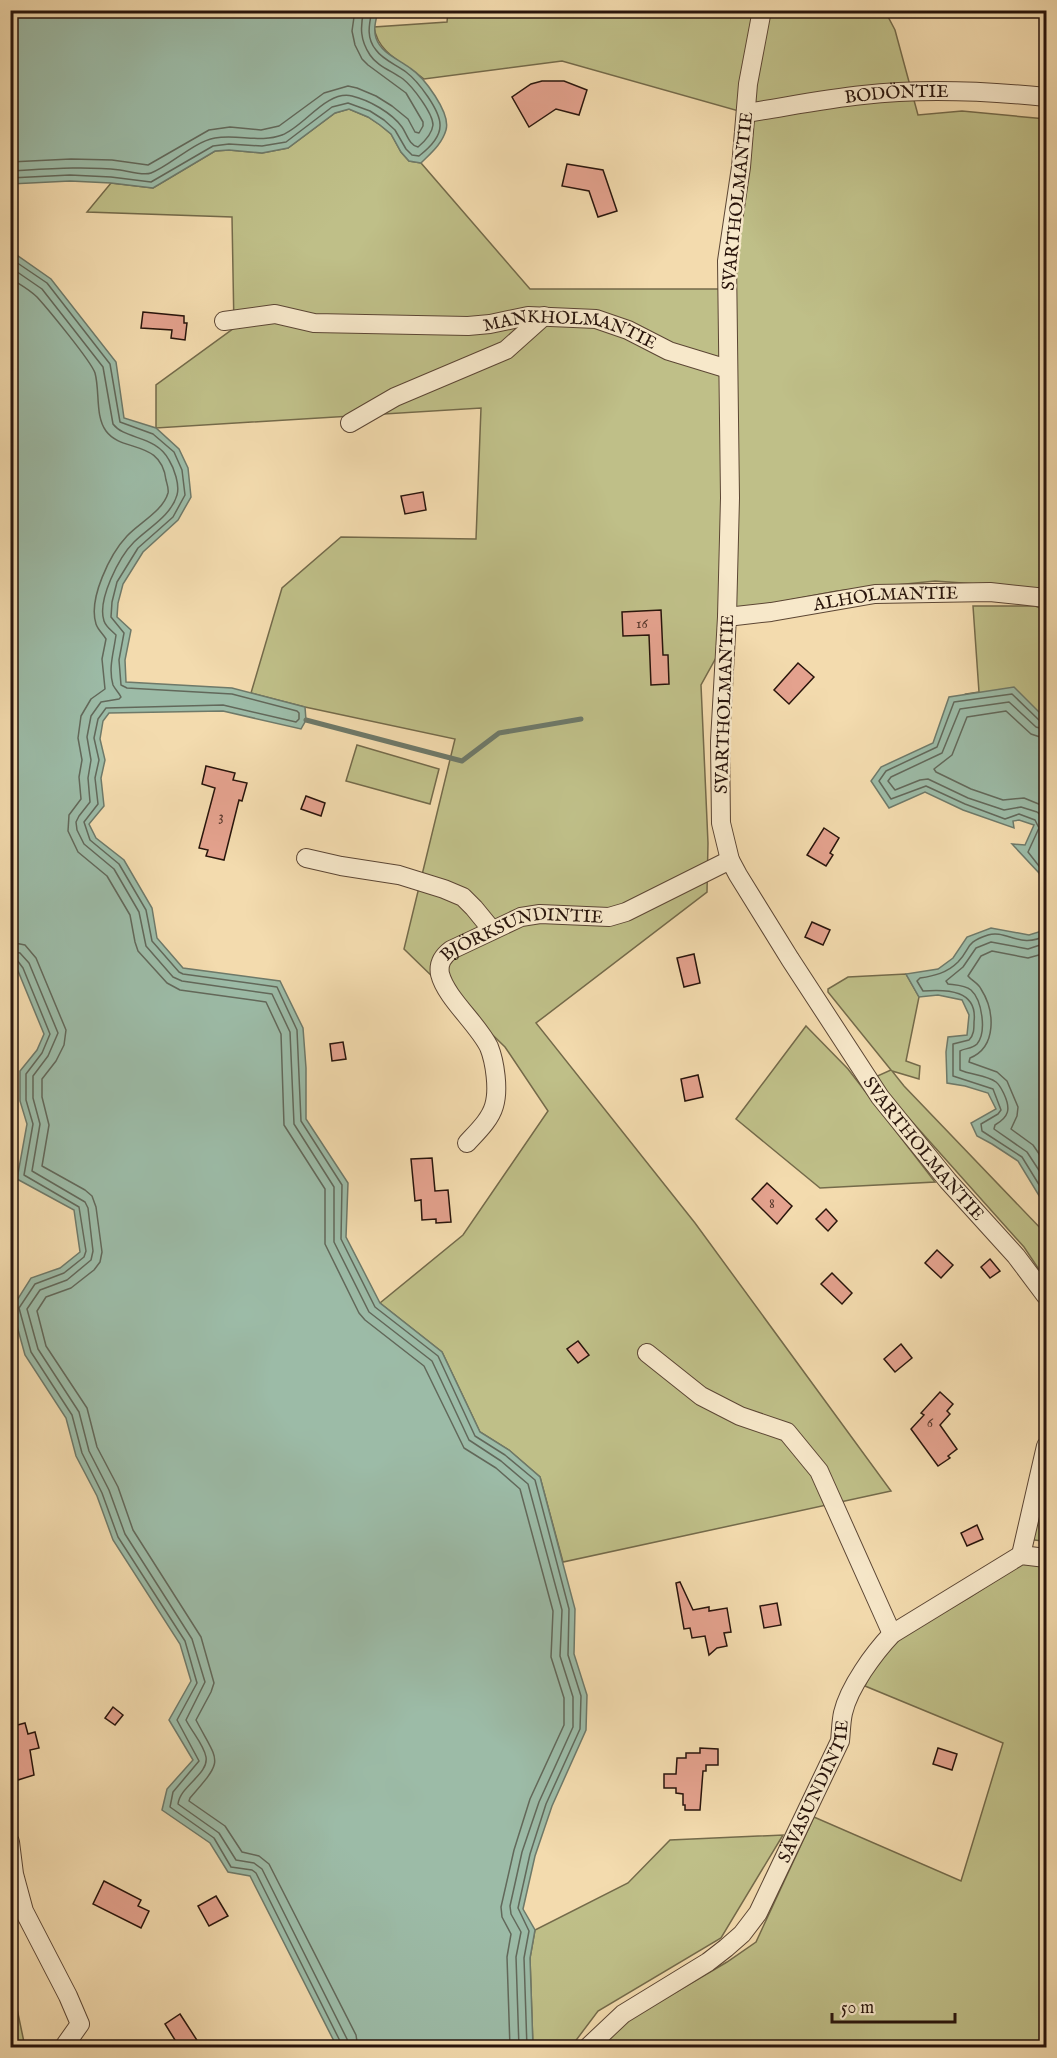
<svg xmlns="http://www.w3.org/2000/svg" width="1057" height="2058" viewBox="0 0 1057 2058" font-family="'IM FELL English',serif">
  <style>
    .green { fill: #bfbf88; stroke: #746a4a; stroke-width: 1.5 }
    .water { fill: #9cbba7; stroke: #6e7969; stroke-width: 1.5 }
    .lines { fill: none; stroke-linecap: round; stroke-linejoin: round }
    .shore { stroke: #62685a; stroke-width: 1.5 }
    .stream { stroke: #6e7969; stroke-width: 5 }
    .building { fill: #e4a28e; stroke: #29150c; stroke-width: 1.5 }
    .minor-casing { stroke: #5c4634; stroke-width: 20 }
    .minor { stroke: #f7e8ca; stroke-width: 18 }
    .labels { text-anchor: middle; stroke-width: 5; stroke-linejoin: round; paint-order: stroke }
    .number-label { font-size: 15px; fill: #58382c }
    .street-label { font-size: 18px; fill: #29150c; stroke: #f7e8ca }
  </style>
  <rect width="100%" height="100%" fill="#f3dbae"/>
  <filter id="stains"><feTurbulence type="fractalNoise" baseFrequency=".00333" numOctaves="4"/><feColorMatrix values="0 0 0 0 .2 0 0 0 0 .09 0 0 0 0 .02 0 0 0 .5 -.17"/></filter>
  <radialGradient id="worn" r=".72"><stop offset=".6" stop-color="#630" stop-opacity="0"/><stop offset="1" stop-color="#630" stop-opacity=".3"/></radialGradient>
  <!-- green -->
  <g class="green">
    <path d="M448,11H885L895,30L918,115L962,111L1046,119V589L935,581L837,591L743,609L701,685L708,843L707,892L536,1023L695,1223L891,1491L563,1562L540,1477L509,1450L480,1432L442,1352L380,1303L463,1235L548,1111L505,1047L404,949L455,739L305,707L251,693L282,588L341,537L476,539L481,408L156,428V385L234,328L232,217L87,212L111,183L153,188L215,151L229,150L262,153L288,148L335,113L349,109L368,117L380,125L391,134L401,152L409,161L421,163L530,289H726L746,113L562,61L424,79C404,63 378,54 374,27L447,22Z"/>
    <path d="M973,606H1035L1046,610V767L966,694L979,692Z"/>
    <path d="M357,745L439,769L430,804L346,781Z"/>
    <path d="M906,974L919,997L906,1061L920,1066L919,1079L892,1071L904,1086L1046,1234V1280L1024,1247L873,1078L891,1070L828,992V989L848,977Z"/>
    <path d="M806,1026L848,1069L935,1182L820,1188L736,1119Z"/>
    <path d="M1046,1474V1525L1042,1541L1027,1539Z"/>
    <path d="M1034,1555L1046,1566V2047L598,2048L622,2024L727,1962L756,1942L814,1817L961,1881L1003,1743L865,1686L876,1661L896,1640L970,1597Z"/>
    <path d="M783,1835L721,1938L598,2011L571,2047L533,2048L530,1958L535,1930L628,1883L670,1840Z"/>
    <path d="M10,1975L25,2047H11Z"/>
  </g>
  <!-- water -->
  <g class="water">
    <path d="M10,11H378C376,20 373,29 376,38C381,53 398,59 410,68C424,77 451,113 446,130C442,144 431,153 421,163L409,161L401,152L391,134L380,125L368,117L349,109L335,113L288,148L262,153L229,150L215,151L153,188L111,183L70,181L11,184Z"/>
    <path d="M11,251L51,279L116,362L124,418L156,428L179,449L188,468L191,497L178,520L143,552L123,584L118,603L117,617L131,630L125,660L126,682L232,688L305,707L306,720L301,729L223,711L109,713L103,721L100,739L105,760L101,778L104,806L89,824L96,838L124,860L152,908L157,938L183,968L280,981L303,1028L306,1068V1119L348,1183L346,1237L380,1303L442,1352L480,1432L509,1450L540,1477L575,1609L574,1654L587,1695L586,1730L552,1806L535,1856L523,1909L535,1930L530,1958L533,2047H337L250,1876L228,1872L210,1843L162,1810L167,1789L193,1760L169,1720L191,1681L180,1644L113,1540L97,1496L76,1456L66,1418L25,1355L12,1308L31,1278L60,1268L80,1252L74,1210L17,1179L27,1124L20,1101V1071L37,1050L44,1034L18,971L10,961Z"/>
    <path d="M1014,687L1046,719V889L1039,873L1012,844L1025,845L1034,825L1019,820L1013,821L1014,828L963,810L925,792L889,808L871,781L881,767L933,743L949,697Z"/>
    <path d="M1046,913V1207L1018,1161L992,1144L977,1136L971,1123L996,1109L988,1093L965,1086L947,1083L946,1052L948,1037L967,1035L969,1015L962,1000L938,995L919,997L906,974L938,969L953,958L967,937L991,928L1029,935L1042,931Z"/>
  </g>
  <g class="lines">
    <!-- shore -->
    <g class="shore">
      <path d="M10,162L71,159L112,160L148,165L209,130L230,127L261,130L279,126L324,93L348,86L357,88L376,96L392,106L408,119L415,132L419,133L423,126V122L406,93L368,65L362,59L355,45L352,31L355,10"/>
      <path d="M10,171C47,169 84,166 120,170C128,171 143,176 151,173C170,166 193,142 215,138C237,134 261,143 282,135C304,127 326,90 352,96C369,100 392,113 402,127C407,134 409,145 418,147C424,142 432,134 433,125C433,113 412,86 403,79C392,71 377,66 370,55C360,40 360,27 364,10"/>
      <path d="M10,178L70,175L111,177L151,182L213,146L229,144L262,146L286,142L332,107L348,103L370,111L384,120L395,130L406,149L412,155L419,156C428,149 440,138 440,126C441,111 418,81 406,72C397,65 383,60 376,50C366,38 369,25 372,10"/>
      <path d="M10,258L47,283L110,364L120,422L153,434L174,452L182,470L185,495L173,517L138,548L117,582L112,602L111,617L124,633L119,660L121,685L127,688L232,694L297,711L299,713V719L296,722L223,705L106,708L98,719L94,738L99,760L95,778L98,804L84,822L90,840L119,864L146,910L152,941L179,972L183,974L277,987L297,1030L301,1121L342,1185L341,1239L375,1307L438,1356L475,1436L505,1455L535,1480L569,1609L568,1655L581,1696L580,1729L546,1804L530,1854L518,1908L529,1931L524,1958L527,2048"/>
      <path d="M10,267L42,289L103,367L113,424C125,440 156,435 169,460C174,468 180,485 177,495C171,516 148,528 134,542C119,557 97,600 104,621C106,627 112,631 116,635C114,651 108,668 113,685C115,689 119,693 121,697L119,699L101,702L91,716L87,737L91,760L88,778L90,802L79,816L76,822L77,830L84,844L114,869L139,912L146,946L173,977L182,981L272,994L290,1032L294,1124L334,1187V1242L369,1312L432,1361L469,1440L501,1461L528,1484L562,1610L560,1656L573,1697V1727L539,1802L522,1852L510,1906L511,1914L521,1932L516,1957L519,2048"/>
      <path d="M10,278C19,284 29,289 37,297C47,308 91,361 95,373C100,391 95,416 106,431C122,453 161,439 166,480C167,484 169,489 168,493C163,511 139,523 127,536C110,554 88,599 96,624C98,630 103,634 106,639L102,659L105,689L91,699L81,716L78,738L82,760L79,777L81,799L69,815L68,831L78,852L107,876L130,915L135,942L138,951L167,983L180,990L266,1002L281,1034L284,1125L325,1189V1244L359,1313L365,1320L424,1366L464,1448L496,1468L520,1489L553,1611L551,1657L564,1698V1725L530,1799L514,1850L501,1907L502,1917L511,1934L507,1957L510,2048"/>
      <path d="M1046,722L1040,721L1012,694L954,702L937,747L886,771L879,781L891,799L926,786L965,804L1005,819L1019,814L1035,820L1039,828L1028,852L1046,875"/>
      <path d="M1046,730L1036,727L1009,702L960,709L942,753L891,777L888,781L895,790L920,780L928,779L968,798L1004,810L1021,807L1037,812L1043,817L1046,823"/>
      <path d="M1046,739L1031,734L1006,711L967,717L952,755L934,769L936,772L971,789L1003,800L1024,798L1046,807"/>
      <path d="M1046,935C1021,950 1006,929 988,935C964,943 972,947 958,962C947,973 934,976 920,978L917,981L923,991C947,989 978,990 974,1022C974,1029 974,1035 969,1040L953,1044V1076L993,1089L1001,1110L998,1114L981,1124L982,1131L1022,1157L1046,1196"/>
      <path d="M10,942L25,945L36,958L66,1030L64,1045L56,1061L42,1079V1097L49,1125L42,1166L85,1190L92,1196L96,1207L102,1252L100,1262L94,1270L71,1288L46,1297L37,1311L46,1346L87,1408L97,1447L118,1487L133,1530L201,1637L214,1683L211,1692L196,1720C219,1764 225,1758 190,1798L189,1801L225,1826L242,1852L259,1856L269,1864L356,2035L358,2048"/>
      <path d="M1046,943L1028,949L991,942L976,948L963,967L946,981L948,984C955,985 965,985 971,990C982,1000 987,1032 977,1044C972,1049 965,1048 960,1051V1070C971,1075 987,1075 996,1082C1000,1085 1002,1090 1004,1094C1011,1109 1009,1117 995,1125L994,1129L1027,1152L1046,1181"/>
      <path d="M10,951L20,953L29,963L58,1033L48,1056L33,1076V1098L40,1124L32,1171L85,1202L88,1208L93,1251L91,1260L67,1280L40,1290L27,1309L38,1349L79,1412L89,1451L109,1490L125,1534L192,1639L205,1682L186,1720C192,1732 204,1745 206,1757C209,1774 180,1786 178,1804L219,1833L236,1860L254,1863L262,1869L347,2039L349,2048"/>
      <path d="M1046,953L1028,958L992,951L981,956L968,976C972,981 978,983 981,989C995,1011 997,1047 970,1058L969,1062L997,1072L1007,1081L1018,1107L1017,1116L1011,1129L1033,1145L1046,1164"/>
      <path d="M10,958L17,960L23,968L50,1034L42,1053L26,1074V1100L33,1124L24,1175L79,1207L86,1251L84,1257L64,1273L35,1284L19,1308L31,1352L72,1415L82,1453L102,1493L118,1537L185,1641L197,1683L177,1720L199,1761L173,1792L170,1807L214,1838L231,1867L252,1870L256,1873L341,2043V2048"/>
    </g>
    <!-- stream -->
    <path class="stream" d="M306,720L462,761L499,733L581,719"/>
  </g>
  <!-- building -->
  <g class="building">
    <path d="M542,81H564L587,90L579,115L556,109L529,127L512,97L531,84Z"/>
    <path d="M567,164L603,170L617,211L598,217L589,191L562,186Z"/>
    <path d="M143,312L184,316V323H187L185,340L171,338L172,330L141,328Z"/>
    <path d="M423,492L426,510L405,514L401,496Z"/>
    <path d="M661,610L663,655H668L669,684L651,685L649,635L623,636L622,612Z"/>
    <path d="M798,663L814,677L789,704L774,690Z"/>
    <path d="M206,766L235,773L233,780L247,783L242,801L239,800L224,860L206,856L208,850L199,848L215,788L202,784Z"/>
    <path d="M306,796L325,803L321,816L301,809Z"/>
    <path d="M824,828L839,838L830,853L833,855L826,866L807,855Z"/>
    <path d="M812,922L830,930L823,945L805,937Z"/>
    <path d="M694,954L700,983L684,987L677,958Z"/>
    <path d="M343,1042L346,1059L332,1061L330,1044Z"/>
    <path d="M698,1075L703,1097L685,1101L681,1079Z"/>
    <path d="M432,1158L435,1191L448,1190L451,1222L436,1223V1219L422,1220L421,1200L415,1201L411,1159Z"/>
    <path d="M767,1183L792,1206L777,1224L752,1199Z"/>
    <path d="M826,1209L837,1221L828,1231L816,1219Z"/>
    <path d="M937,1250L953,1265L941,1278L925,1263Z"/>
    <path d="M990,1259L1000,1271L990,1278L981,1267Z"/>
    <path d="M832,1273L852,1293L842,1304L821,1284Z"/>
    <path d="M578,1341L589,1355L578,1363L567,1349Z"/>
    <path d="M901,1344L912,1358L895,1372L884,1359Z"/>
    <path d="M940,1392L953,1404L947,1411L950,1414L940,1425L957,1449L948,1456L950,1458L938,1466L911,1429L924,1415L921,1413Z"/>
    <path d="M977,1525L983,1539L967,1546L961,1533Z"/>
    <path d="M680,1582L693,1610L709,1607V1611L727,1608L731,1632L724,1633L727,1646L717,1648L709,1655L705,1636L692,1638L690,1628L684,1629L676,1583Z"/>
    <path d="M777,1603L781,1625L764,1628L760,1606Z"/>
    <path d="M113,1707L123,1715L115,1725L105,1718Z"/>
    <path d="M25,1723L28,1734L35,1732L39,1748L30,1750L34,1775L18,1780L11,1760L10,1727Z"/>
    <path d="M700,1748L718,1749V1765H706V1771H703L700,1810H685V1805H683V1794L676,1793V1788H664V1774H676L677,1758H686V1753H700Z"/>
    <path d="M938,1748L957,1754L952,1770L933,1764Z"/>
    <path d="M104,1881L141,1900L138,1906L149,1911L141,1928L93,1904Z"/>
    <path d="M216,1896L228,1916L209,1926L198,1906Z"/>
    <path d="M180,2014L202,2048H180L165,2024Z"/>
  </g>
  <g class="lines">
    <!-- minor casing -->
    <g class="minor-casing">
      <g id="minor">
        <path id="s1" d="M762,10L748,84L741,167L727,261L730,498L727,617L720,741L721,823L730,860L738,875L790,959L880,1097L948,1181L1016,1256L1046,1296"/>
        <path id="s2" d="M746,113C785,107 824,99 863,95C924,88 986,91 1046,97"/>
        <path id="s3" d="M224,321L275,314L314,323L468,326L490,324L528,316L596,319L628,330L669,351L728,369"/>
        <path d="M350,423L395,397L506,350L544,316"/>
        <path id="s4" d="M727,617L771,612L875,594L990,592L1046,598"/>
        <path d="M306,858L341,866L399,875L444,889L463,897L474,908L492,930"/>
        <path id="s5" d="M467,1143C477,1132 490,1120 494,1106C499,1090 495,1062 489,1047C478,1024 446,998 440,974C438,963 443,956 451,950L521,917L540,914L609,917L626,912L730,860"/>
        <path d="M647,1353L701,1396L740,1416L787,1432L819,1471L892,1634"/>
        <path d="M1021,1555L1046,1446"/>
        <path d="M10,1842L14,1874L24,1911L68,1996L80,2024L63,2048"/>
        <path id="s6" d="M587,2048L623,2014L708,1962L726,1948L742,1934L758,1913L840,1741C841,1732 841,1722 843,1713C849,1687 874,1653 892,1634L1021,1555L1046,1558"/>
      </g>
    </g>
    <!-- minor -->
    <use href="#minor" class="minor"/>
  </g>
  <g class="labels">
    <!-- number labels -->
    <g class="number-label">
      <text x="642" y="628">16</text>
      <text x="221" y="821">3</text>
      <text x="772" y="1208">8</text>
      <text x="930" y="1427">6</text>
    </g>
    <!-- street labels -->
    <g class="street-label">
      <text dy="6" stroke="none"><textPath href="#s2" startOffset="152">BODÖNTIE</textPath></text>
      <text transform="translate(737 201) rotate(-84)" y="6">SVARTHOLMANTIE</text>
      <text dy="6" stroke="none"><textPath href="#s3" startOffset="350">MANKHOLMANTIE</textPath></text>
      <text dy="6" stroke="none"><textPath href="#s4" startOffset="160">ALHOLMANTIE</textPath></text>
      <text transform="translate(724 704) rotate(-88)" y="6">SVARTHOLMANTIE</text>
      <text dy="6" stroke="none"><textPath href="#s5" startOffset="297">BJÖRKSUNDINTIE</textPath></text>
      <text dy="6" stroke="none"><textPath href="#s1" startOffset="1202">SVARTHOLMANTIE</textPath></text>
      <text dy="6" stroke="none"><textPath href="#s6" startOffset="354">SÄVASUNDINTIE</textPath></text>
    </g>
  </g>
  <!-- margin -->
  <rect width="1057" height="2058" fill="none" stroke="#f3dbae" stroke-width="36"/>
  <rect x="12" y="12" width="1033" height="2034" fill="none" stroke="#29150c" stroke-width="3"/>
  <rect x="18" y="18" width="1021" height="2022" fill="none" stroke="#29150c" stroke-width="1.5"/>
  <!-- scale -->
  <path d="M832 2013v9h123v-9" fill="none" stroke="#29150c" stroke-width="3"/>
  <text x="841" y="2013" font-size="18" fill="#29150c" stroke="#f7e8ca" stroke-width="4.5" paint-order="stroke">50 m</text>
  <rect width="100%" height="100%" filter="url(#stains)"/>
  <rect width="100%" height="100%" fill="url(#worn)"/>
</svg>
